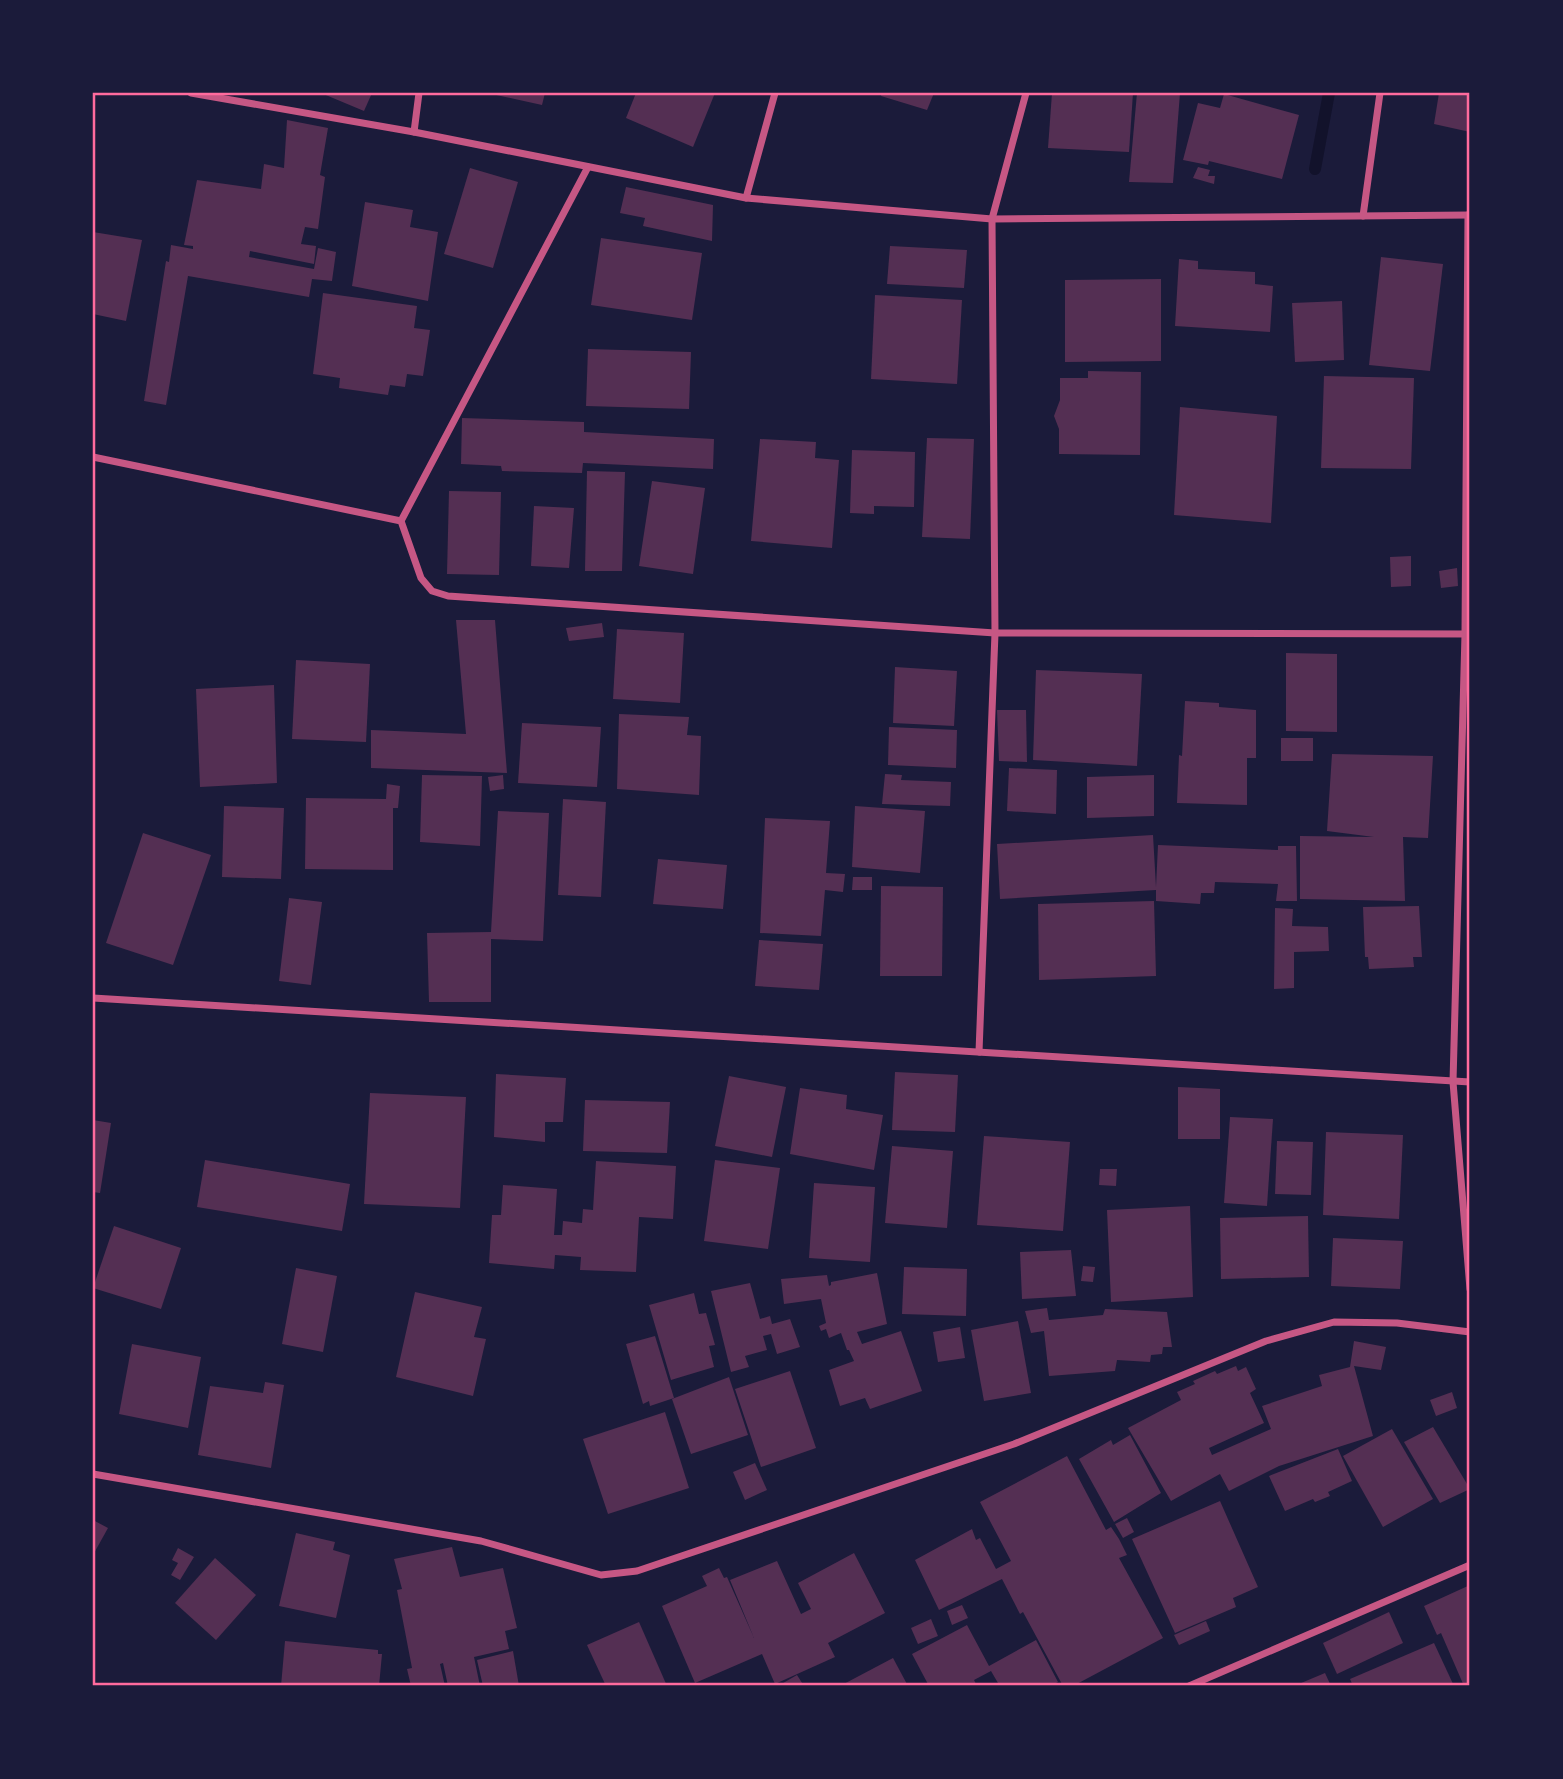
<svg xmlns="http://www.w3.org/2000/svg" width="1563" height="1779" viewBox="0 0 1563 1779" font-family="'Noto Serif',serif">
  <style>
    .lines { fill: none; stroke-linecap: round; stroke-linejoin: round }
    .stream { stroke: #12122b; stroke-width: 12 }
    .building { fill: #542f53 }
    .minor { stroke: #c65784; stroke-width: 7 }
    .neatline { fill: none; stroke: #ff6b9d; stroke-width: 2.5 }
  </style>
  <rect width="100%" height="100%" fill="#1b1b3a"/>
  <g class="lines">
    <!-- stream -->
    <path class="stream" d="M1315,169L1329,93"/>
  </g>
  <!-- building -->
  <g class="building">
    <path d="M321,93H372L364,111Z"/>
    <path d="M487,93H545L542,105Z"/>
    <path d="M636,93H715L693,147L626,118Z"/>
    <path d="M882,93H934L927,110L881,96Z"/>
    <path d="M1052,93H1133L1129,152L1048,148Z"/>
    <path d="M1137,93H1180L1173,183L1129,182Z"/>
    <path d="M1439,93H1470V132L1434,124Z"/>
    <path d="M1224,94L1299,115L1282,179L1209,161L1208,165L1183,160L1198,103L1220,108Z"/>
    <path d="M287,120L328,128L320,175L325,177L318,229L305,227L301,244L316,246L314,264L250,251L249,257L314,269L318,248L336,252L332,281L312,279L309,297L188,276L166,405L144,401L166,261L169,262L171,245L193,249V246L184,245L197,180L261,189L264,164L284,168Z"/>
    <path d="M1198,167L1210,170L1208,176H1215L1214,184L1193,178Z"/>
    <path d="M470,168L518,182L493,268L444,254Z"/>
    <path d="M626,187L713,205L712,241L643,226L645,218L620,213Z"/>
    <path d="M365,202L413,210L410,227L438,232L428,301L352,286Z"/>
    <path d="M93,232L142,240L126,321L93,314Z"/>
    <path d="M601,238L702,253L692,320L591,305Z"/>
    <path d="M890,246L967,250L964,288L887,284Z"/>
    <path d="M1381,257L1443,264L1430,371L1369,365Z"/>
    <path d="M1179,259L1198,261V269L1255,272V284L1273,286L1270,332L1175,326Z"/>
    <path d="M1161,279V361L1065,362V280Z"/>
    <path d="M323,293L417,306L414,328L430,330L423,376L407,374L405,387L390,385L388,395L339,388L340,378L313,374Z"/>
    <path d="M875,295L962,300L957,384L871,379Z"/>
    <path d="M1342,301L1344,360L1295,362L1292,303Z"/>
    <path d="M588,349L691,352L689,409L586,406Z"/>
    <path d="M1088,371L1141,372L1140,455L1059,454V429L1054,416L1060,400V378H1088Z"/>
    <path d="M1324,376L1414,378L1411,469L1321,468Z"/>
    <path d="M1180,407L1277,416L1271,523L1174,515Z"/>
    <path d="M462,418L584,422V432L714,439L713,469L583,463L582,473L502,471L501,466L461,464Z"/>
    <path d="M927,438L974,439L970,539L922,537Z"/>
    <path d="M760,439L816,442L815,458L839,460L832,548L751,541Z"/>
    <path d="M852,450L915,452L914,507L874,506V514L850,513Z"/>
    <path d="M587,471L625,472L622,571H585Z"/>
    <path d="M652,481L705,488L693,574L639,566Z"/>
    <path d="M449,491L501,492L499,575L447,574Z"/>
    <path d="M534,506L574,508L569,568L531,566Z"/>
    <path d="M1411,556V586L1391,587L1390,557Z"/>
    <path d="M1457,568L1458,586L1441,588L1439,571Z"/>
    <path d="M456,620H495L507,773L371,768V730L466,734Z"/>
    <path d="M602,623L604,637L569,641L566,628Z"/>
    <path d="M617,629L684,633L680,703L613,699Z"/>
    <path d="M1286,653L1337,654V732L1286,731Z"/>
    <path d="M296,660L370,664L366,742L292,739Z"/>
    <path d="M895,667L957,671L954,726L893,723Z"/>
    <path d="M1036,670L1142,674L1137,766L1033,760Z"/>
    <path d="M274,685L277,783L200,787L196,689Z"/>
    <path d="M1185,701L1219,703V707L1256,710V758H1247V805L1177,803L1179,755L1182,756Z"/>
    <path d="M997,710H1026L1027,762L999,761Z"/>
    <path d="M619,714L689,717L687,735L701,736L699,795L617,789Z"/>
    <path d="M522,723L601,727L597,787L518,783Z"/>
    <path d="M889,727L957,730L956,768L888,765Z"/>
    <rect x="1281" y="738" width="32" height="23"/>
    <path d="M1332,754L1433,756L1428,838L1403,837L1405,901L1300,899V836L1374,837L1327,831Z"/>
    <path d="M1009,768L1057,770L1056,814L1007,811Z"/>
    <path d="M885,774L902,775L901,780L951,782L950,806L882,804Z"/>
    <path d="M422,775L482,776L480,846L420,842Z"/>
    <path d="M503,775L504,789L490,791L488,777Z"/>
    <path d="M1154,775V816L1087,818V777Z"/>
    <path d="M387,784L400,786L398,808H393V870L305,869L306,798L386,799Z"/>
    <path d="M563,799L606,802L601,897L558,895Z"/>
    <path d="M224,806L284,808L281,879L222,877Z"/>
    <path d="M855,806L925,811L920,873L852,867Z"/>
    <path d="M498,811L549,813L543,941L491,939V1002H429L427,933L491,932Z"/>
    <path d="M765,818L830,821L826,873L845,874L843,892L825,890L821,936L760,933Z"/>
    <path d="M143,833L211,855L173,965L106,943Z"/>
    <path d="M1153,835L1156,887L1158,845L1278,850V846H1296L1297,901H1276L1278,884L1215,882L1214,893H1201L1200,904L1156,901V890L1000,899L997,844Z"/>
    <path d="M658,859L727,865L723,909L653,904Z"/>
    <path d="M853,877H872V890H852Z"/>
    <path d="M881,886L943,887L942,976H880Z"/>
    <path d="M289,898L322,902L311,985L279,981Z"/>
    <path d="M1154,901L1156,976L1039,980L1038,904Z"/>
    <path d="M1419,906L1422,957H1413L1414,967L1369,969L1368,957H1365L1363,907Z"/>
    <path d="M1275,908L1293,909L1292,926L1328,927L1329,951L1294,952V988L1274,989Z"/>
    <path d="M759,940L823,944L819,990L755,986Z"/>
    <path d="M895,1072L958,1075L955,1132L892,1130Z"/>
    <path d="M496,1074L566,1078L563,1122H545V1142L494,1137Z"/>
    <path d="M729,1076L786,1087L772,1157L715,1146Z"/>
    <path d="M1178,1087L1220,1089V1139H1178Z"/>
    <path d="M800,1088L847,1095L846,1109L883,1115L874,1170L790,1154Z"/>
    <path d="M370,1093L466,1097L460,1208L364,1204Z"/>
    <path d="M585,1100L670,1102L667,1153L583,1151Z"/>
    <path d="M1230,1117L1273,1119L1267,1206L1224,1203Z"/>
    <path d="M93,1120L111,1123L100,1193L93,1192Z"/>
    <path d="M1326,1132L1403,1135L1399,1219L1323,1215Z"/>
    <path d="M984,1136L1070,1142L1063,1231L977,1225Z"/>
    <path d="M1277,1141L1313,1142L1311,1195L1275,1194Z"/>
    <path d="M892,1146L953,1151L947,1228L885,1223Z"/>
    <path d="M205,1160L350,1184L342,1231L197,1207Z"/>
    <path d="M715,1160L780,1168L768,1249L704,1241Z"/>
    <path d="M596,1161L676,1166L673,1219L639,1217L636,1272L580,1270L581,1257L555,1255L554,1269L489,1263L492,1215H501L503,1185L557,1189L554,1235H562L563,1221L582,1223L583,1209L593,1210Z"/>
    <path d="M1100,1169H1117L1116,1186L1099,1185Z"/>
    <path d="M814,1183L875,1187L870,1262L809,1258Z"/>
    <path d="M1190,1206L1193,1297L1111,1302L1107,1210Z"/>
    <path d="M1308,1216L1309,1277L1221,1279L1220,1218Z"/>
    <path d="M114,1226L181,1248L161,1309L93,1288Z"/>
    <path d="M1333,1238L1403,1241L1400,1289L1331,1286Z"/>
    <path d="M1071,1250L1076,1296L1022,1299L1020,1252Z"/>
    <path d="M1083,1266L1095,1267L1093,1282L1081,1281Z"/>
    <path d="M904,1267L967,1269L966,1316L902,1314Z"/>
    <path d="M296,1268L337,1276L323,1352L282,1344Z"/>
    <path d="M877,1273L887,1324L857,1332L862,1344L901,1331L922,1391L870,1409L865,1398L840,1406L829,1370L854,1361L849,1350H847L841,1333L829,1338L826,1329L821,1331L819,1326L826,1323L821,1299L784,1304L781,1279L827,1275L829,1286L831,1285V1282Z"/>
    <path d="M750,1283L760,1319L770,1316L772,1324L790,1319L800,1347L777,1354L771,1334L763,1336L767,1350L745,1356L749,1367L731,1372L711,1291Z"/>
    <path d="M415,1292L482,1307L474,1337L486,1339L473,1396L396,1377Z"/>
    <path d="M694,1293L699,1314L706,1313L715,1345L709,1346L714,1367L671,1380L649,1305Z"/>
    <path d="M1047,1308L1049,1320L1103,1315L1105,1309L1167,1312L1172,1347H1163L1162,1354L1151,1355L1150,1362L1117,1360L1115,1371L1049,1376L1044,1331L1031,1333L1025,1311Z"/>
    <path d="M1018,1321L1031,1393L984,1401L971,1330Z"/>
    <path d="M960,1327L965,1358L938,1362L933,1332Z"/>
    <path d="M655,1336L674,1398L650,1406L649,1401L643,1404L626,1344Z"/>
    <path d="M1354,1341L1386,1347L1381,1370L1354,1366L1373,1436L1279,1466L1229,1491L1220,1474L1171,1501L1128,1428L1181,1400L1177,1392L1195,1384L1193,1381L1215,1371L1217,1374L1236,1366L1238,1371L1246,1367L1256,1389L1250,1393L1264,1423L1209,1448L1212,1455L1271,1429L1262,1406L1322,1386L1319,1375L1350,1367Z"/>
    <path d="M132,1344L201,1357L188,1428L119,1414Z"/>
    <path d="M790,1371L816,1448L761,1467L735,1389Z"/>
    <path d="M729,1377L748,1435L691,1454L672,1399Z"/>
    <path d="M265,1382L284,1385L271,1468L198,1455L210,1386L263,1393Z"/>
    <path d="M1452,1392L1457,1408L1436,1416L1430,1400Z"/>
    <path d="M665,1412L689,1488L608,1514L583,1439Z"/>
    <path d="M1433,1427L1470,1489L1440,1503L1404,1442Z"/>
    <path d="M1392,1429L1433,1499L1383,1527L1343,1456Z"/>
    <path d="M1130,1435L1161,1493L1114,1522L1079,1459L1111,1440L1113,1445Z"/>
    <path d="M1338,1449L1352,1481L1328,1492L1330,1496L1315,1502L1313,1499L1285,1511L1269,1476Z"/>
    <path d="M1067,1456L1106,1530L1111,1527L1119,1539L1127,1555L1119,1558L1163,1638L1073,1686H1063L1023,1612L1020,1614L1002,1579L939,1610L915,1560L972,1529L976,1540L980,1538L996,1569L1011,1561L980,1502Z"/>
    <path d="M755,1463L767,1490L745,1500L733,1472Z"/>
    <path d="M1220,1501L1258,1587L1233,1598L1236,1607L1175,1633L1132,1539Z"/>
    <path d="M1127,1518L1134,1532L1123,1538L1115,1524Z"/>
    <path d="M93,1520L108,1528L93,1555Z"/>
    <path d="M296,1533L335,1542L333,1550L350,1555L336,1618L279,1606Z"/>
    <path d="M452,1547L460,1577L503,1568L517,1628L505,1631L509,1649L474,1657L480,1686H448L443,1663L440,1664L445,1686H411L407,1669L412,1668L397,1590L402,1589L394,1559Z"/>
    <path d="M178,1548L194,1557L180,1580L171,1575L178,1563L172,1560Z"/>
    <path d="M854,1553L885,1613L828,1643L835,1657L775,1684L762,1654L695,1683L662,1606L707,1586L702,1576L719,1568L724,1578L727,1577L754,1638L730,1580L777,1561L801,1614L811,1609L798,1583Z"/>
    <path d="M215,1558L256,1595L216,1640L175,1603Z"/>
    <path d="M1470,1585V1686H1464L1441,1633L1437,1635L1424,1606Z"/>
    <path d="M962,1605L968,1618L952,1625L947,1611Z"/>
    <path d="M1389,1612L1403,1643L1337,1674L1323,1643Z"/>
    <path d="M931,1619L938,1636L918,1644L911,1628Z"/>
    <path d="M1206,1621L1210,1631L1179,1645L1174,1635Z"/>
    <path d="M639,1622L667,1686H606L587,1645Z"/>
    <path d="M967,1625L989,1666L1036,1640L1058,1682L1050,1686H993L998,1683L991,1671L974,1680L977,1686H929L912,1654Z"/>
    <path d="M285,1641L378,1650V1654H382L379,1686H281Z"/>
    <path d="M1434,1643L1454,1686H1353L1350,1679Z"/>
    <path d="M513,1651L519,1686H483L477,1660Z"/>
    <path d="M893,1658L908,1686H840Z"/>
    <path d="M1325,1673L1331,1686H1294Z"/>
    <path d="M797,1675L804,1686H778Z"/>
  </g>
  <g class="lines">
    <!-- minor -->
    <g class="minor">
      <path d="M191,93L414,132"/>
      <path d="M419,93L414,132L746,198L992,219L1470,215"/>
      <path d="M746,198L775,93"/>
      <path d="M1468,215L1465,634L1453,1082L1470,1289"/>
      <path d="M1363,216L1380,93"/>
      <path d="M93,457L401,521L421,578L432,591L448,596L995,633L1470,634"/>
      <path d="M401,521L588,167"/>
      <path d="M93,998L1470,1082"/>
      <path d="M979,1052L995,633L992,219L1026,93"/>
      <path d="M93,1474L481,1541L601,1575L637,1571L1014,1444L1266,1341L1334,1322L1397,1323L1470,1332"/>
      <path d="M1189,1686L1470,1565"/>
    </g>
  </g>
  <!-- border -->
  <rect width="1563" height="1779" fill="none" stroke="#1b1b3a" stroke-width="189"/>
  <rect x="94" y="94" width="1374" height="1590" class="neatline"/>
</svg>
